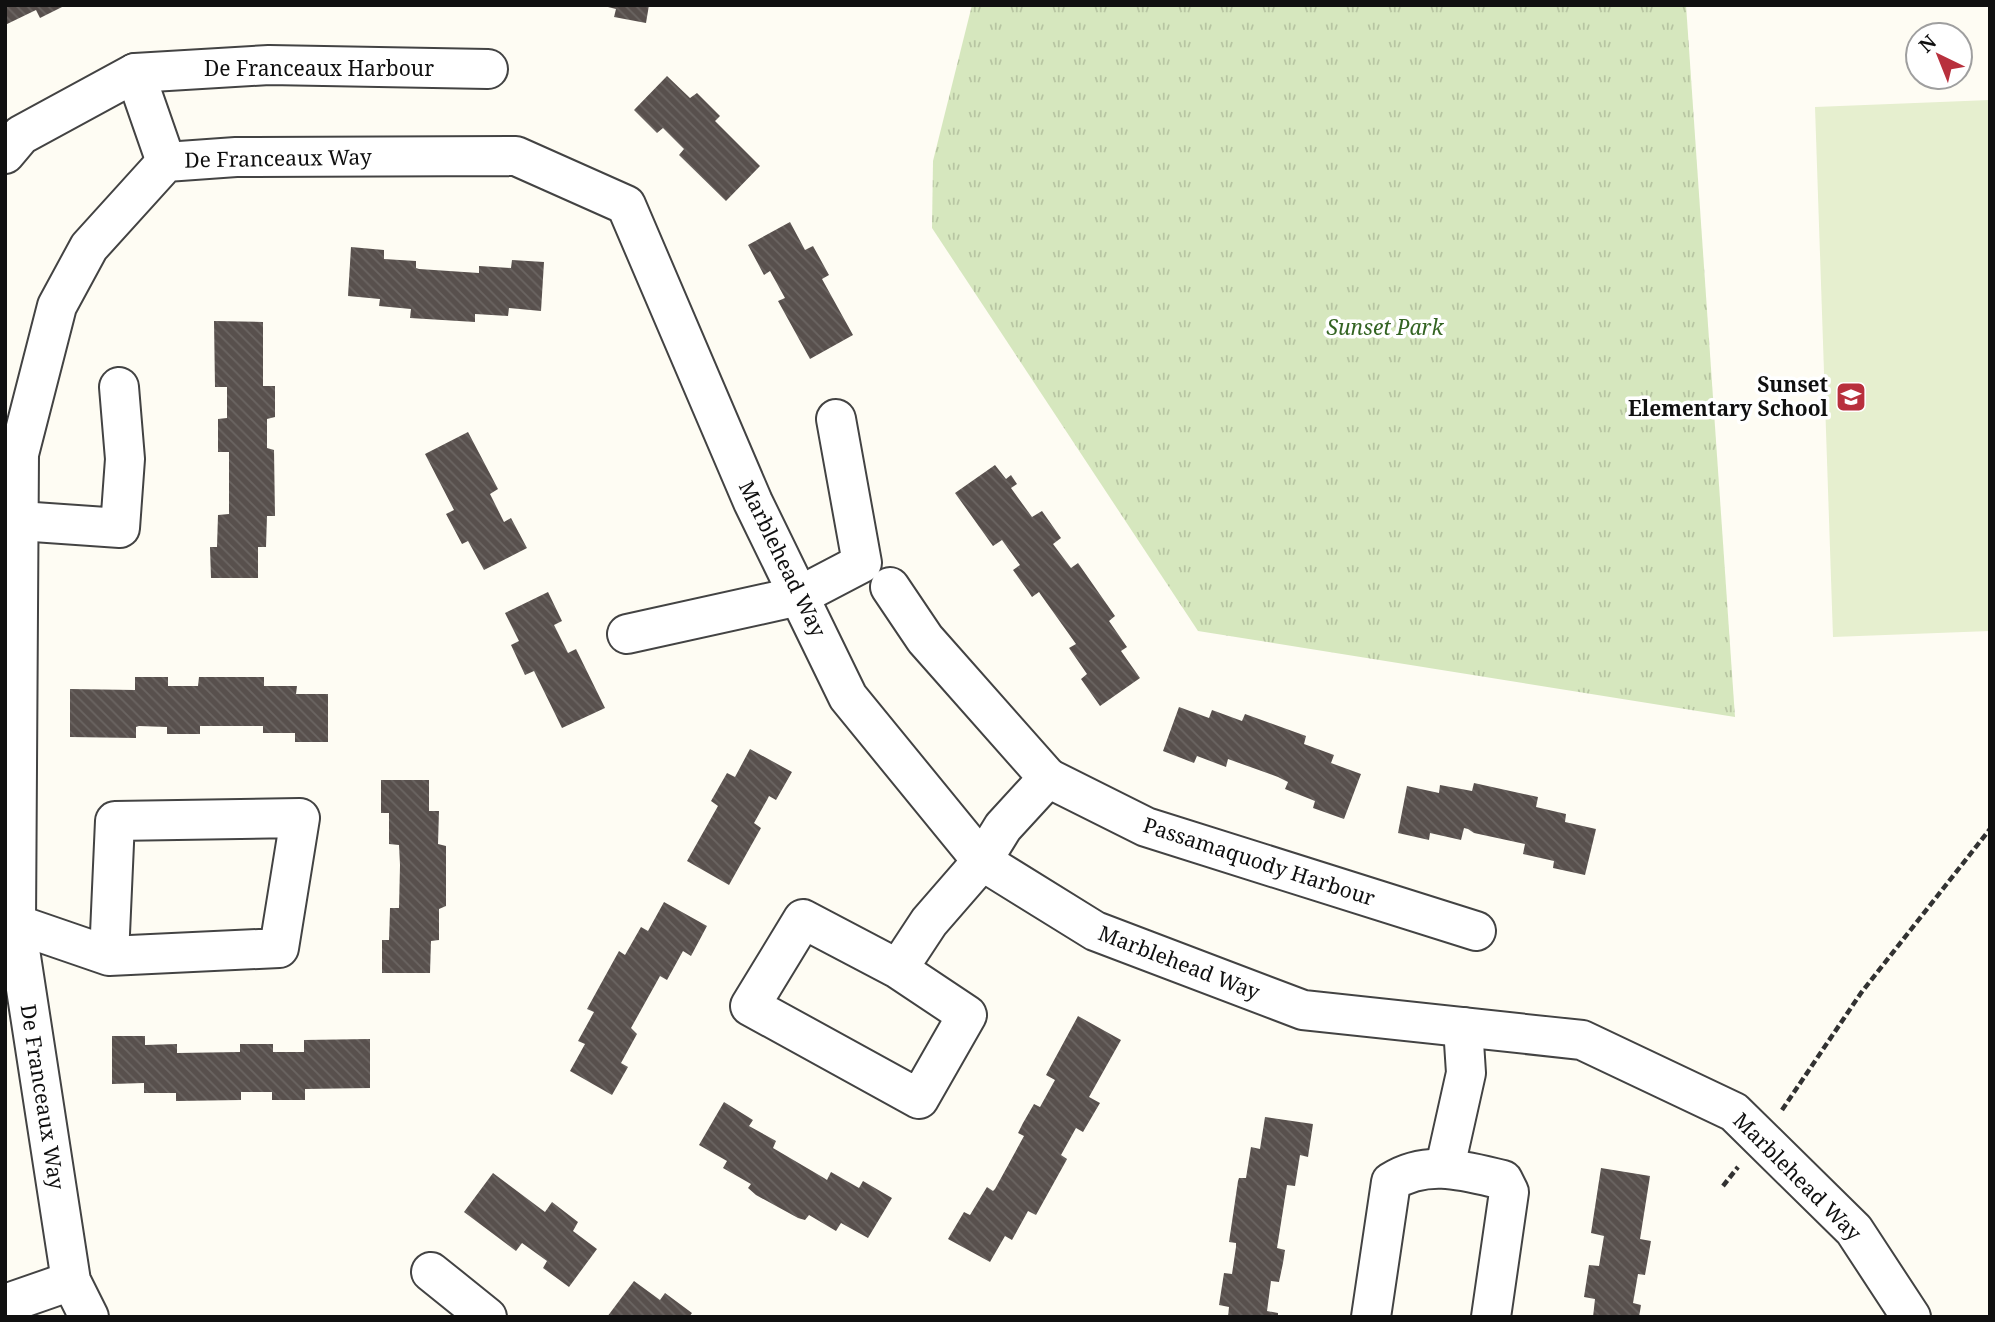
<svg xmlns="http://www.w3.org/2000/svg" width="1995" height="1322" viewBox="0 0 1995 1322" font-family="'Noto Serif',serif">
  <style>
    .park { fill: url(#park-tufts) }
    .pitch { fill: #e6efcf }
    .building { fill: url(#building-back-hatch) }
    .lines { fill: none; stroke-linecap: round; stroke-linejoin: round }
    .street-casing { stroke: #434343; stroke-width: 42 }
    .path { stroke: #323232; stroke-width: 4.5; stroke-dasharray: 7 3.5; stroke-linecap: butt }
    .street { stroke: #fff; stroke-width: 38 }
    .labels { text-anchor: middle; stroke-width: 7; stroke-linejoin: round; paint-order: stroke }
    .street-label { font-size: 21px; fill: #101010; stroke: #fff }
    .park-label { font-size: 21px; font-style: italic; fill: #346423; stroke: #fff }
    .poi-label { font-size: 21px; font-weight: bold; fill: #101010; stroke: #fff; text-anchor: end }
  </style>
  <defs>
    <pattern id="park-tufts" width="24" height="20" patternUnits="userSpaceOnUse" patternTransform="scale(1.75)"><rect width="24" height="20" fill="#d6e7be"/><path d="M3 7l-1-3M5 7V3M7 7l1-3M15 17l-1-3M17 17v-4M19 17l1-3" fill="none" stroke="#b7c5a2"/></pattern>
    <pattern id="building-back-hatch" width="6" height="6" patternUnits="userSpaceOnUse" patternTransform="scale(1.75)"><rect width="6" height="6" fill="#58504d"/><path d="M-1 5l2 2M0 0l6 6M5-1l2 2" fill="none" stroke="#6b6562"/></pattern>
  </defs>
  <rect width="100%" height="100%" fill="#fefcf3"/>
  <!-- park -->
  <path class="park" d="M972,5H1686L1735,717L1198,631L932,228L933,161Z"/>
  <!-- pitch -->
  <path class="pitch" d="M1990,100V631L1833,637L1815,107Z"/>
  <!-- building -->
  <g class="building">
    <path d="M5,5H66L40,18L36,10L5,25Z"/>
    <path d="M600,5H649L646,23L614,17L616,9Z"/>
    <path d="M667,76L690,98L697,93L720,116L715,121L760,166L726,201L679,155L684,149L663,128L657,133L634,110Z"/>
    <path d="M790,222L805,250L813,246L829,275L822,279L853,335L810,359L778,301L785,298L770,271L764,275L748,245Z"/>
    <path d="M351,247L384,250V259L416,261V268L419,269L479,273V266L511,268L512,260L544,262L541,311L509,308L508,316L475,314V322L410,318L411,309L379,306L380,299L348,296Z"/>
    <path d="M214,321L263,322V386H275V417L267,419V448L274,450L275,516H267L266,547H258V578H211L210,547H217L218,515L229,514V452H218V419L227,418V387H215Z"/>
    <path d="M468,432L498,489L490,494L504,522L511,518L527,548L484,570L468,541L462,544L446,514L454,510L425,454Z"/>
    <path d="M995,465L1006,479L1011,475L1017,484L1011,488L1032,517L1042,511L1061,538L1053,544L1071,568L1078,563L1115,616L1109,621L1127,647L1121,651L1140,678L1100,706L1081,679L1087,674L1069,648L1076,644L1041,595L1039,592L1032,597L1028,591L1013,570L1020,565L1002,540L993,546L955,493Z"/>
    <path d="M548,592L562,621L554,625L568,653L576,649L605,708L562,728L534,671L525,675L511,645L519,641L505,613Z"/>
    <path d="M135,677H168V686H198L199,677H264V686H297L296,694H328V742H295V733H263V726H200V734H167V727L139,726L136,727V738L70,737V689L135,690Z"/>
    <path d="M1179,707L1209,718L1212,710L1242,721L1245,714L1306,736L1304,744L1334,755L1331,763L1361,774L1344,819L1313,808L1315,801L1285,789L1288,782L1278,777L1228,759L1226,767L1197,756L1194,763L1163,751Z"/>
    <path d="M750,749L792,772L776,800L769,796L767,800L754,823L761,828L729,885L687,861L718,806L711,801L727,773L735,777Z"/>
    <path d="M381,780H429V811H439L438,844L446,846V906L439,909V940L431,941L430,973H382V940H389L390,908H399L400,865L399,845L389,844V813H381Z"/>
    <path d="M1474,783L1538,797L1536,807L1566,814L1565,822L1596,829L1585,875L1553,868L1554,861L1523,854L1525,844L1474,833L1468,829L1464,828L1461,840L1430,833L1429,840L1398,833L1407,786L1439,793L1440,785L1472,791Z"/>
    <path d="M664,902L707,926L691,956L683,951L667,980L660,976L655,985L631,1028L637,1034L621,1063L628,1067L612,1095L570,1071L585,1044L578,1041L594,1012L587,1009L619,951L625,955L641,927L648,931Z"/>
    <path d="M1078,1016L1121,1040L1089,1097L1100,1103L1083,1132L1076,1128L1061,1155L1067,1159L1066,1161L1036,1215L1028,1211L1012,1240L1005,1236L990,1262L948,1239L964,1212L970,1215L987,1187L993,1191L995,1189L1024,1136L1018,1133L1023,1123L1034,1104L1040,1107L1055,1080L1046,1075Z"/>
    <path d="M112,1036H145V1045L177,1044V1053L240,1052V1044H273V1052H304V1040L370,1039V1088L305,1089V1100H272V1092H241V1100L176,1101V1093H144V1083L112,1084Z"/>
    <path d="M724,1102L753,1120L749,1126L776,1141L773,1148L824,1178L827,1180L831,1172L859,1188L863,1181L892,1198L868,1238L841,1223L836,1231L809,1215L805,1220L798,1218L756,1195L748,1188L751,1184L723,1168L727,1161L699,1145Z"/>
    <path d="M1265,1117L1313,1124L1308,1157L1300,1155L1295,1186L1287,1185L1277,1248L1285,1250L1283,1263L1279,1282L1271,1281L1267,1311L1278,1313V1317H1228L1229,1307L1219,1305L1224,1273L1232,1274L1236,1247V1243L1229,1242L1238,1181L1239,1178H1246L1251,1147L1260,1149Z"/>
    <path d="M1601,1168L1650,1176L1640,1239L1651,1241L1645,1275L1638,1274L1633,1303L1641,1305L1639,1317H1593L1595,1299L1584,1297L1589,1265L1599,1266L1604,1236L1591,1233Z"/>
    <path d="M493,1173L545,1212L552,1202L578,1222L573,1231L597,1249L569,1287L543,1268L547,1261L522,1243L516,1251L464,1212Z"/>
    <path d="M634,1281L660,1300L665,1293L692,1313L689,1317H607Z"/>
  </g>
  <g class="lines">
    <!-- street casing -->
    <g class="street-casing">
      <g id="street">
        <path d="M135,73L166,162"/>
        <path d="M5,154L21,135L135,73L269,65L488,69"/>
        <path d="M5,520L120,528L125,459L119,387"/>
        <path d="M890,587L925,639L1048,778"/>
        <path d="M627,634L799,596L862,563L836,419"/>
        <path d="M5,928L16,924L109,956L279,948L300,818L115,821L109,956"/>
        <path d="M898,969L803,919L750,1006L919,1099L967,1015L898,969L929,922L982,861L1003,827L1048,778L1146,827L1476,931"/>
        <path d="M1445,1167L1466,1073L1463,1027"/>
        <path d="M431,1272L487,1317"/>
        <path d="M5,1304L71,1281"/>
        <path d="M89,1317L71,1281L16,924L19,454L57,306L89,247L166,162L236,157L516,156L626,205L753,502L848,697L982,861L1095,931L1303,1010L1582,1040L1734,1112L1854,1230L1911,1317"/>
        <path d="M1371,1317L1391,1182C1427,1159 1465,1171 1503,1180L1509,1192L1491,1317"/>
      </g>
    </g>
    <!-- path -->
    <g class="path">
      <path d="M1782,1110L1861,993L1990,829"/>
      <path d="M1723,1186L1738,1167"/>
    </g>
    <!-- street -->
    <use href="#street" class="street"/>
  </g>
  <!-- icons -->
  <defs>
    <g id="school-square" transform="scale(1.575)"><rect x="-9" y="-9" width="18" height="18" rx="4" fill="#b8303d" stroke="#fff"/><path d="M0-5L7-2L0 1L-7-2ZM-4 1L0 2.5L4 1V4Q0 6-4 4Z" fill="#fff"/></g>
  </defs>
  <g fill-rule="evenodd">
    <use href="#school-square" x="1851" y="397"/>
  </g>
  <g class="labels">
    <!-- street labels -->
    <g class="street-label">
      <text x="319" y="76">De Franceaux Harbour</text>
      <text transform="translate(278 159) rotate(-1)" y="7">De Franceaux Way</text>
      <text transform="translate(782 559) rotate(64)" y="7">Marblehead Way</text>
      <text transform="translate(1259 862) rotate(18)" y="7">Passamaquody Harbour</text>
      <text transform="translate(1179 963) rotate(21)" y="7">Marblehead Way</text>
      <text transform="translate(42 1097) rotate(81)" y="7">De Franceaux Way</text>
      <text transform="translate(1797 1177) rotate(45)" y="7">Marblehead Way</text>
    </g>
    <!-- park labels -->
    <g class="park-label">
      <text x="1385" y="335">Sunset Park</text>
    </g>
    <!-- poi labels -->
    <g class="poi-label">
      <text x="1828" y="392">Sunset<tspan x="1828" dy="24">Elementary School</tspan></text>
    </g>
  </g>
  <!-- border -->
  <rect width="1995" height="1322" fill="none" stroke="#101010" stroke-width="14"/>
  <!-- north arrow -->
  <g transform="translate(1939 56) rotate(317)"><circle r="33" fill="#ffffff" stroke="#9f9f9f" stroke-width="2"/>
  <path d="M0-5L12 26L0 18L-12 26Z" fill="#b8303d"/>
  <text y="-10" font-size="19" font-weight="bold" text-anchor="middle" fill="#101010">N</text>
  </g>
</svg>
